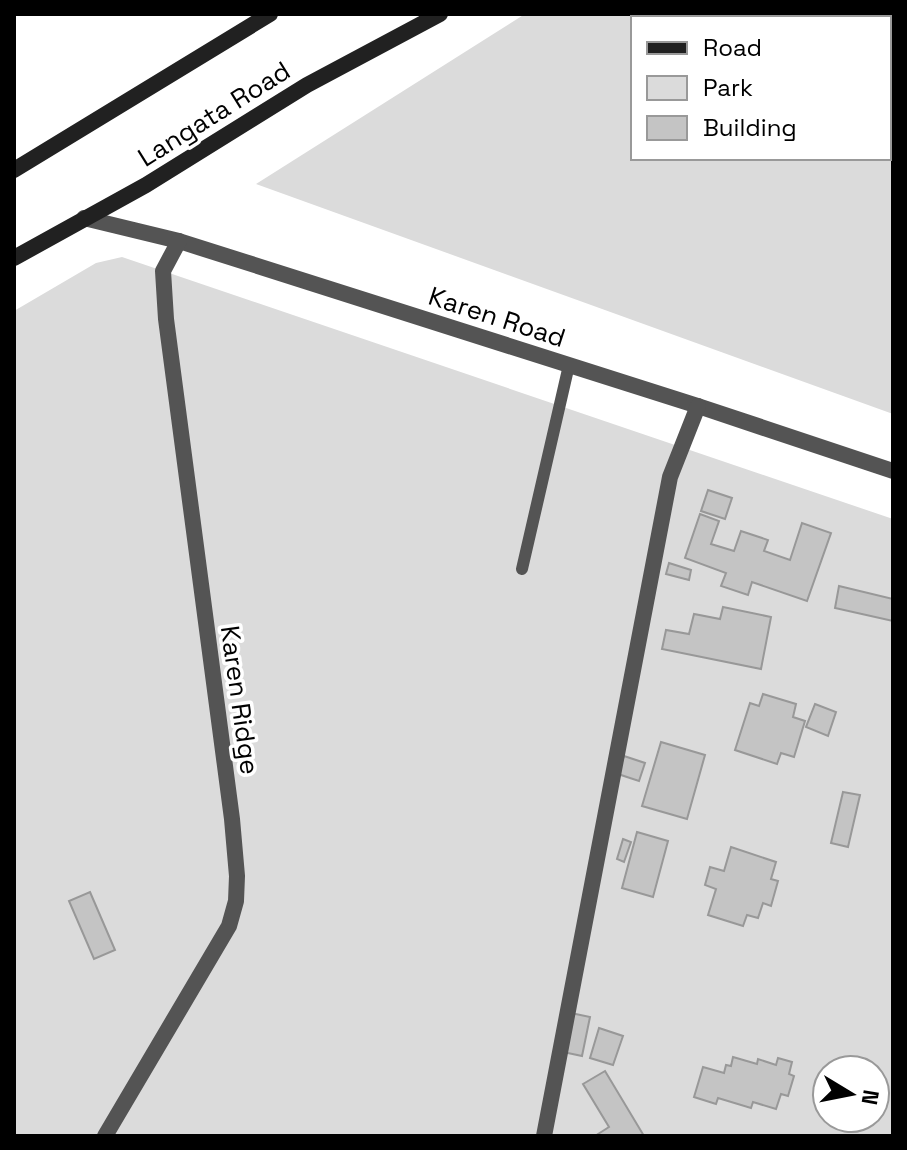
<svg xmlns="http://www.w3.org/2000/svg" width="907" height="1150" viewBox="0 0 907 1150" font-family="'Space Grotesk',sans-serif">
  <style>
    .green { fill: #dbdbdb; fill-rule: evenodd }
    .building { fill: #c4c4c4; stroke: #989898; stroke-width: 2 }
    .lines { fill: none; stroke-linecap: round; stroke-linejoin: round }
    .service { stroke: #545454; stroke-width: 12 }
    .minor { stroke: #545454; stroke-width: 16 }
    .secondary { stroke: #212121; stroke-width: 16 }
    .labels { text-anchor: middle; stroke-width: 7; stroke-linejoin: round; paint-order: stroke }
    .street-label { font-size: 26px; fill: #000; stroke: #fff }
  </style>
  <rect width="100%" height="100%" fill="#fff"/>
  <!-- green -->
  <g class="green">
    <path d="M525,14H893V414L256,184ZM633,18H889V158H633Z"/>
    <path d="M122,257L893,519V1136H14V311L96,263ZM827,1070H875V1118H827Z"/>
  </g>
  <!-- building -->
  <g class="building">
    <path d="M708,490L732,498L725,519L701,511Z"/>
    <path d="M700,514L719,521L711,544L734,551L741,531L768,540L764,551L790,560L802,523L831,533L807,601L752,582L748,595L721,586L726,573L685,558Z"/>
    <path d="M669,563L691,570L689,580L666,574Z"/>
    <path d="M839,586L893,599V621L835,608Z"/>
    <path d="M723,607L771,617L761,669L662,649L666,630L689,634L694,614L720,619Z"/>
    <path d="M763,694L796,704L793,717L805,721L794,757L781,753L777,764L735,750L750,703L759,706Z"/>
    <path d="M815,704L836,712L828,736L806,727Z"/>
    <path d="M661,742L705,755L687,819L642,806Z"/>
    <path d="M624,756L645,763L639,781L618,774Z"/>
    <path d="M843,792L860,795L848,847L831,843Z"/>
    <path d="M637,832L668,841L653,897L622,888Z"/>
    <path d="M623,839L631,842L624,862L617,859Z"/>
    <path d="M731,847L776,862L771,879L778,881L771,906L763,903L758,918L747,915L743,926L708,915L716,889L705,885L710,867L724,871Z"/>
    <path d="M90,892L115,950L94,959L69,901Z"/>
    <path d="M571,1013L590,1017L582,1056L563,1052Z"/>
    <path d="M599,1028L623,1036L613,1065L590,1058Z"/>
    <path d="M733,1057L757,1064L758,1059L776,1065L778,1058L792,1062L789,1074L794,1076L788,1096L781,1094L776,1109L753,1102L751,1108L718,1098L716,1104L694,1097L703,1067L724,1073L726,1065L731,1066Z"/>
    <path d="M605,1071L644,1136H595L609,1127L583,1084Z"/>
  </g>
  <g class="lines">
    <!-- service -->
    <path class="service" d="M522,569L569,365"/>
    <!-- minor -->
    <g class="minor">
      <path d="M84,218L179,241L698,406L893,471"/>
      <path d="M105,1136L229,926L236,901L237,876L232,819L166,319L163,271L179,241"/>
      <path d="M544,1136L670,477L698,406"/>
    </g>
    <!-- secondary -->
    <g class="secondary">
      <path d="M14,170L270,14"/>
      <path d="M14,258L146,185L307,85L440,14"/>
    </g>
  </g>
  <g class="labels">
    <!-- street labels -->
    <g class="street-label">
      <text transform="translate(214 114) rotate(-32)" y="9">Langata Road</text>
      <text transform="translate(497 317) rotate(18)" y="9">Karen Road</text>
      <text transform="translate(240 700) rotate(82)" y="9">Karen Ridge</text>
    </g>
  </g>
  <!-- border -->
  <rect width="907" height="1150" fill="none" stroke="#000000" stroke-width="32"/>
  <!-- legend -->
  <rect x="631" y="16" width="260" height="144" fill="#ffffff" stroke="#999999" stroke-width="2"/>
  <rect x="647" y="42" width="40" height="12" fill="#212121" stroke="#999999" stroke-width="2"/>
  <text x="703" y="56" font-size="24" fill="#000000">Road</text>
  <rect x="647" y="76" width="40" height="24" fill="#dbdbdb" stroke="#999999" stroke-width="2"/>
  <text x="703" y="96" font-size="24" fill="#000000">Park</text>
  <rect x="647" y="116" width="40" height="24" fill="#c4c4c4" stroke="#999999" stroke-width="2"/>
  <text x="703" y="136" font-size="24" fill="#000000">Building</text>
  <!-- north arrow -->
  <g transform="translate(851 1094) rotate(100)"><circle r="38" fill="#ffffff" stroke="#999999" stroke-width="2"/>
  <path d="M0-6L14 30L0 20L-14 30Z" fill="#000000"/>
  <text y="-12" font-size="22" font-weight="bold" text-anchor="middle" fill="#000000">N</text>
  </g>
</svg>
